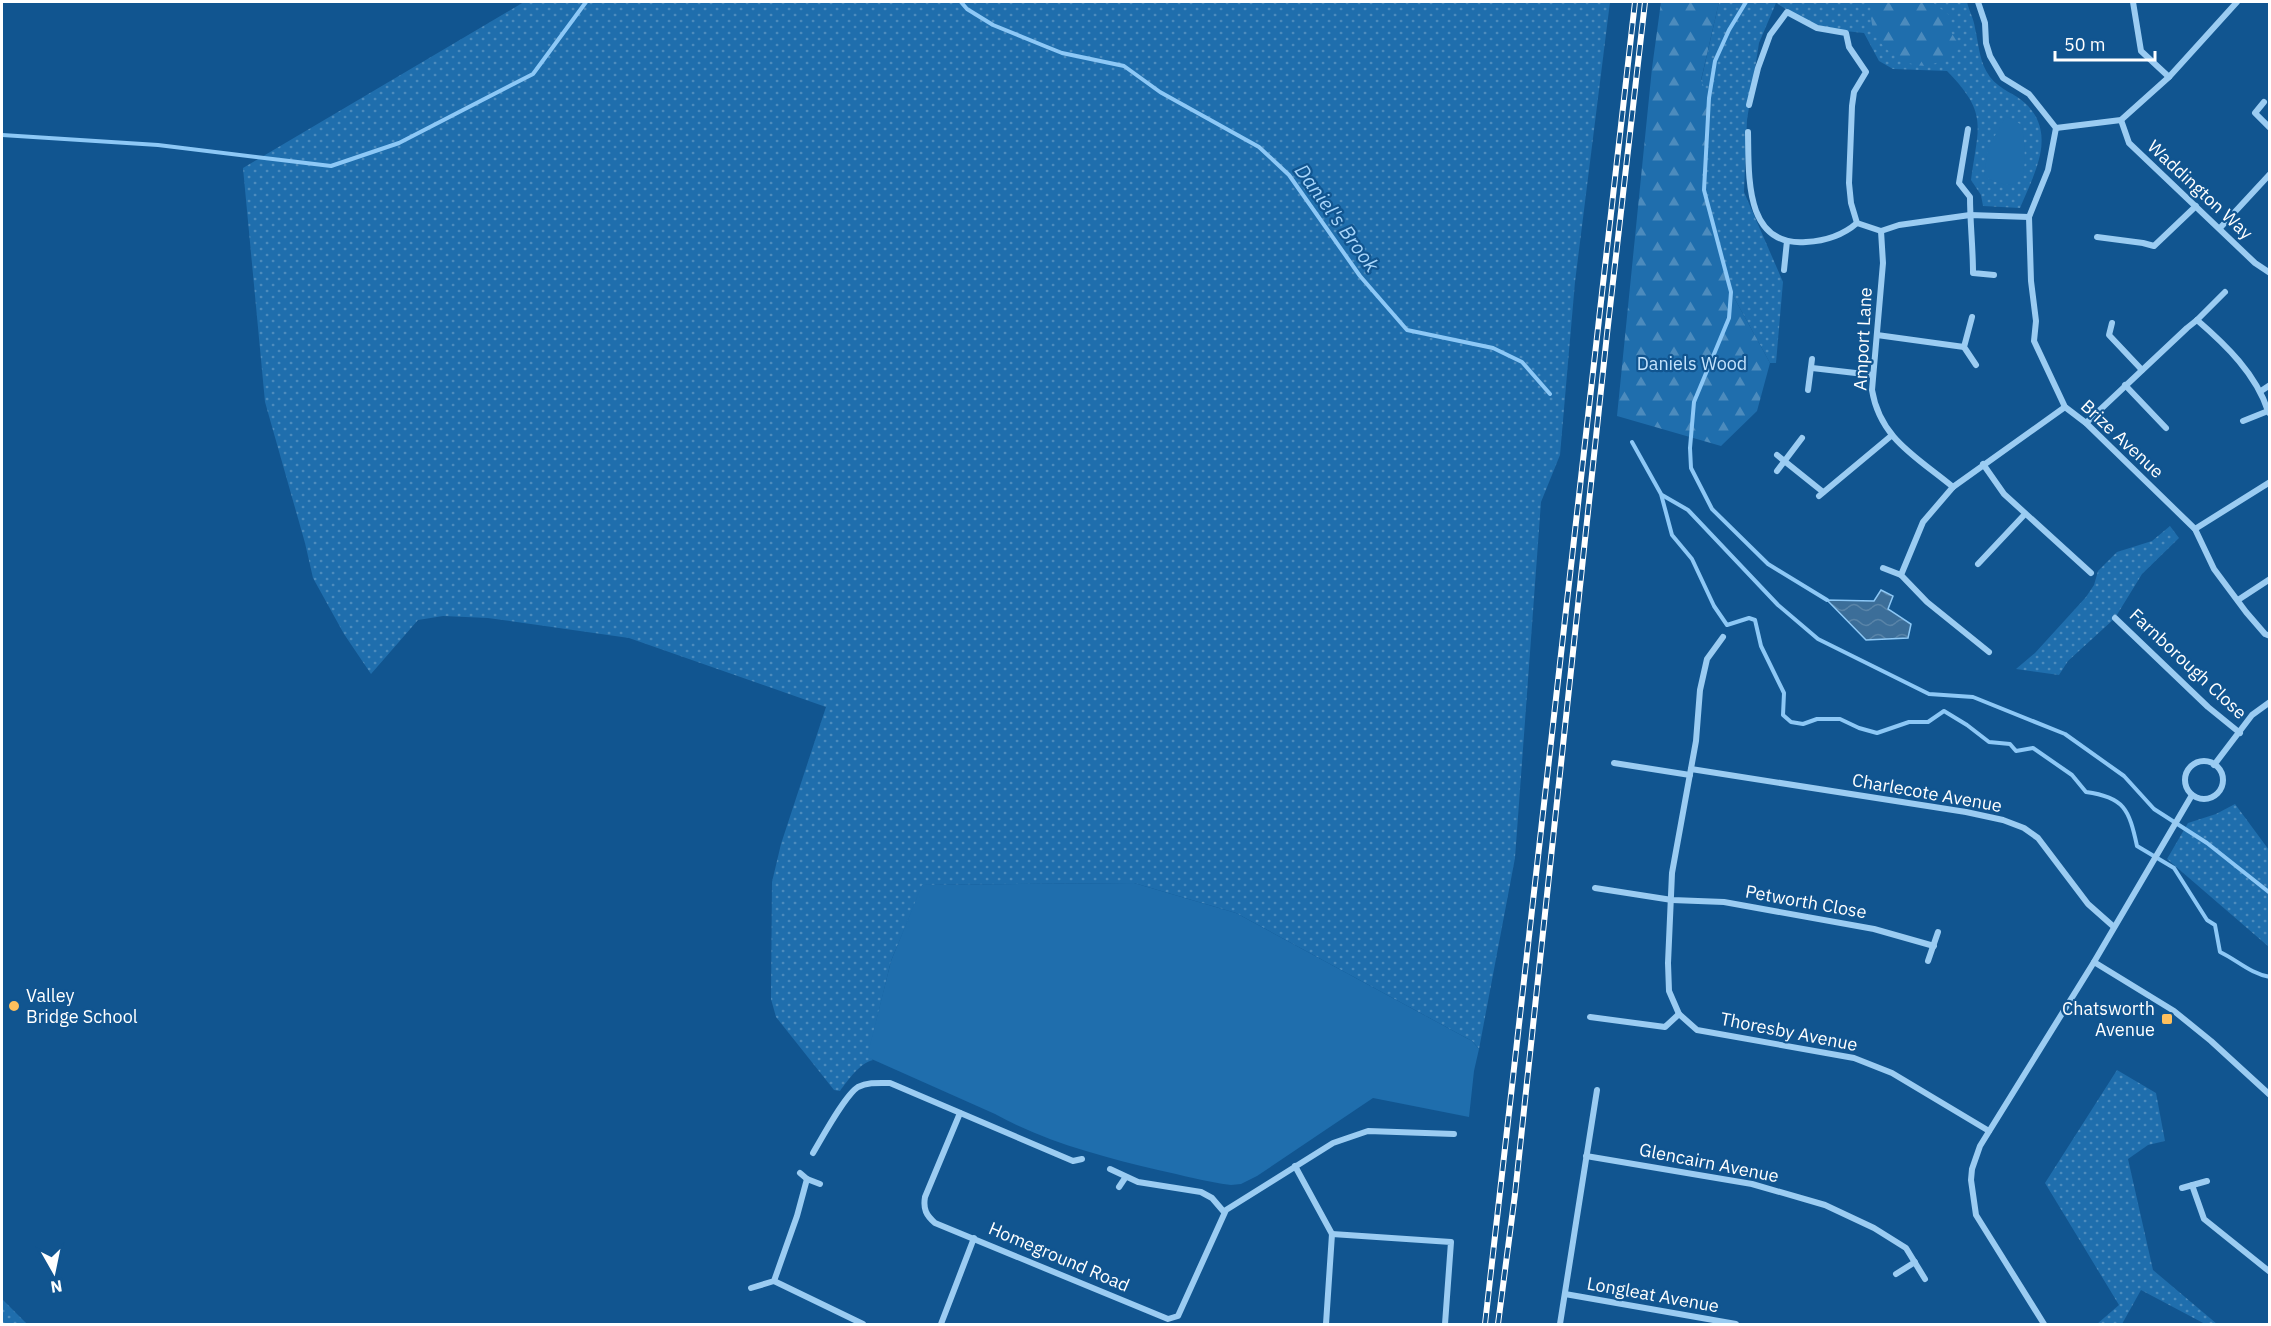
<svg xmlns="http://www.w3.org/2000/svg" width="2271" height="1326" viewBox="0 0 2271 1326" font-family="'IBM Plex Sans',sans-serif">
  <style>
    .grass { fill: url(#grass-dots) }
    .forest { fill: url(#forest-firs) }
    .park { fill: #1f6ead }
    .water { fill: url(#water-waves); stroke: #8dc8f6; stroke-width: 1.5 }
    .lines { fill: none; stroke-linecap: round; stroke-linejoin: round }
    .stream { stroke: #8dc8f6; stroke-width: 4 }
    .street { stroke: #9bccf2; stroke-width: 6 }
    .rail-casing { stroke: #fff; stroke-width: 6 }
    .rail { stroke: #115590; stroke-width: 4; stroke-dasharray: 11; stroke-linecap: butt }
    .poi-dot { fill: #ffc05d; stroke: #115590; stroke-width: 2 }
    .labels { text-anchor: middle; stroke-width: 4.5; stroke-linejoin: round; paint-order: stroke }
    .street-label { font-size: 18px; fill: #fff; stroke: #115590 }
    .park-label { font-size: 18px; fill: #c3e3fd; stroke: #115590 }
    .poi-label { font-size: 18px; fill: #fff; stroke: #115590; text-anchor: start }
    .water-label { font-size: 20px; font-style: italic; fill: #a7d5fa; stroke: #115590 }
  </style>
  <defs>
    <pattern id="grass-dots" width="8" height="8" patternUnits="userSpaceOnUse" patternTransform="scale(1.5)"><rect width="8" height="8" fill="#1f6ead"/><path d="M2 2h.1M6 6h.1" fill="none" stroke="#4c8bbd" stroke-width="1.8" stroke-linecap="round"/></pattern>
    <pattern id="forest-firs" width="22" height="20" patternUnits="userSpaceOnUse" patternTransform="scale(1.5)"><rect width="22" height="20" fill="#1f6ead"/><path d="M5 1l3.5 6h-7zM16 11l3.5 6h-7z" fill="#4c8bbd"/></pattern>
    <pattern id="water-waves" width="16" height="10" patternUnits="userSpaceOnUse" patternTransform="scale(1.5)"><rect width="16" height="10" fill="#3c6e99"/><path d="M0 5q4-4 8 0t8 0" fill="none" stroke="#5984a8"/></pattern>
  </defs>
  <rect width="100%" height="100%" fill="#115590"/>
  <!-- grass -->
  <g class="grass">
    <path d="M524,2H1610L1575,282L1560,455L1541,502L1515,858L1479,1049L1472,1041L1236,913L1134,883L923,885L891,961L868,1056L873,1060C860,1063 848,1080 840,1091L834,1090L776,1017L771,999L772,882L781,844L826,707L629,638L488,618L443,616L418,620L371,674L344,634L313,578L305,543L265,402L243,168Z"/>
    <path d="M1719,2H1967C1969,11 1974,19 1975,28C1979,45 1979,62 1990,77C2001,91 2015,93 2026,104C2058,135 2033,176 2020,208L1983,206L1981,195L1971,180C1978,126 1989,114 1947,71L1893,69L1879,61L1864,33L1817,28L1776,3L1759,43L1747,120L1744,192L1783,282L1776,363H1770L1731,292L1704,190L1705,153L1701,81Z"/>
    <path d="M2170,526L2179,538L2142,574L2115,618L2068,661L2059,675L2016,669L2035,653L2086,597L2094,585L2098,571L2117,552L2152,541Z"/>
    <path d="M2235,804L2269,850V947L2167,859L2188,823L2216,814Z"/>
    <path d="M2117,1070L2156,1093L2165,1141L2148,1145L2128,1159L2153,1270L2217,1324H2205L2141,1290L2122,1324H2097L2119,1305L2045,1183Z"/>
    <path d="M2,1299L27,1324H2Z"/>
  </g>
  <!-- forest -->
  <g class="forest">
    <path d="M1661,2H1719L1701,80L1709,98L1704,190L1731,292L1770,363L1757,411L1721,446L1617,416L1652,68Z"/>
    <path d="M1871,2H1932L1949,15V29L1959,45C1952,53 1943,61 1933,64C1911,72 1880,50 1873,29C1871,21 1870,10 1871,2Z"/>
  </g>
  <!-- park -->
  <g class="park">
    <path d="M2006,116L2022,125C2026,158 2033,204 1984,176L1988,148Z"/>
    <path d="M1134,883L1236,913L1472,1041L1479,1049L1474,1071L1469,1117L1373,1098L1257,1176L1241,1184L1231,1185C1206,1182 1182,1175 1158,1170C1103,1157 1045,1142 995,1114L867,1057L891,961L922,885Z"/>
  </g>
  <!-- water -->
  <path class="water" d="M1881,590L1893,596L1888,609L1911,624L1908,638L1866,640L1827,600L1874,601Z"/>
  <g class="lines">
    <!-- stream -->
    <g class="stream">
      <path d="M961,2L967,9L993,25L1047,47L1062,53L1124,66L1160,92L1259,147L1289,175L1360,276L1407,330L1493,348L1522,362L1550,394"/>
      <path d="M1746,2L1729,30L1715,61L1709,98L1704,190L1731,292L1729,318L1694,402L1690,448L1691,468L1712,509L1768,564L1827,600"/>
      <path d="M2,135L158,145L331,166L399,143L533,74L586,2"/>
      <path d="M1632,442L1661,494L1672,535L1692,559L1714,606L1727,625L1749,618L1755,620L1761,646L1784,693L1783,715L1791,722L1803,724L1817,719H1840L1859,728L1877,733L1909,722H1928L1944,711L1967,725L1989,742L2010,744L2016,751L2033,748L2072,775L2086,792C2124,797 2129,809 2137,846L2174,868L2207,920L2215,925L2220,952C2237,960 2251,974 2270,977"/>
      <path d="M1662,495L1688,510L1778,605L1818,639L1929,694L1973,697L2065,734L2124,776L2154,809L2207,843L2270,893"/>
    </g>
    <!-- street -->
    <g class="street">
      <path d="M1978,2L1985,23L1986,43L1990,56L2003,78L2029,94L2056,128"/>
      <path d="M2133,2L2141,51L2169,77"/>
      <path d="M2264,102L2255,113L2270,128"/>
      <path d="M1749,105L1758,68L1770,35L1787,12L1817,28L1846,33L1849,47L1866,72L1854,92L1852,106L1849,183L1851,203L1857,223L1881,231L1899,225L1970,215L2029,217"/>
      <path d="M2121,120L2129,143L2255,263L2270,273"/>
      <path d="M2056,128L2048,170L2029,217L2031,281L2036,321L2034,341L2065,407L2086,423L2195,529L2214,569L2246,612L2265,634L2270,636"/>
      <path d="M2056,128L2121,120L2169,77L2237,2"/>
      <path d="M1968,129L1959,183L1970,197C1970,223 1973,247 1973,273L1994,275"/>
      <path d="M1748,132C1749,175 1744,247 1806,242C1826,241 1842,236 1857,223"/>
      <path d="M2220,228L2270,174"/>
      <path d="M1881,231L1883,263L1872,390C1880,439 1917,457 1953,487"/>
      <path d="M2097,237L2143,243L2154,246L2196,206"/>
      <path d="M1784,270L1787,241"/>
      <path d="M1972,317L1964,347L1976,365"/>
      <path d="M2197,320C2226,345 2256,374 2268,411"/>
      <path d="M2112,323L2109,335L2142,370"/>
      <path d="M1877,335L1964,347"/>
      <path d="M1812,368L1873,375"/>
      <path d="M2125,385L2166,428"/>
      <path d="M1808,390L1812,359"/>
      <path d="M2261,391L2270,385"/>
      <path d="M2243,421L2268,411L2269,413"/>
      <path d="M2086,423L2187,328L2197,320L2225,292"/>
      <path d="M1777,455L1823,492"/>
      <path d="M1983,464L2004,494L2091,573"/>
      <path d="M1777,471L1802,438"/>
      <path d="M1819,496L1891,436"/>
      <path d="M2195,529L2270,482"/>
      <path d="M1978,564L2025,514"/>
      <path d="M1883,568L1901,575"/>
      <path d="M2238,600L2270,579"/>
      <path d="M2115,618L2208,707L2240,733"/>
      <path d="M1723,637L1707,659L1700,690L1696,741L1672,873L1668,963L1669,991L1679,1014L1697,1030L1854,1058L1892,1073L1989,1131"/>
      <path d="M1989,652L1927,602L1901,575L1923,522L1953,487L2065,407"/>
      <circle cx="2204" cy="780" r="19"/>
      <path d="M1614,763L1690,775"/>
      <path d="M2214,765L2252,715L2270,702"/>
      <path d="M1691,769L1966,812L2003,820L2024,828L2038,838L2088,904L2114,927"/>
      <path d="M1595,888L1672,900L1724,902L1874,929L1934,946"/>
      <path d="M1928,961L1938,932"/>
      <path d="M2094,962L2174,1011L2211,1041L2270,1095"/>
      <path d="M1590,1017L1665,1027L1679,1014"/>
      <path d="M960,1113L925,1197C923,1209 926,1215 935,1223L1168,1319L1178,1316L1226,1210L1333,1143L1368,1131L1454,1134"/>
      <path d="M813,1153C822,1138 845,1095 858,1087C868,1082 879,1083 890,1083L1073,1161L1082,1159"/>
      <path d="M1586,1156L1752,1184L1825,1205L1874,1228L1906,1248L1925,1279"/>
      <path d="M1295,1166L1332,1234"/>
      <path d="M1110,1169L1138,1182L1201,1192L1212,1198L1224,1212"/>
      <path d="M800,1173L807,1179L820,1184"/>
      <path d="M2192,1185L2204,1219L2270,1272"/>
      <path d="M1119,1187L1125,1178"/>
      <path d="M2182,1188L2207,1181"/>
      <path d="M1332,1234L1451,1242L1445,1324"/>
      <path d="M1896,1274L1915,1262"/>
      <path d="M774,1281L863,1324"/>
      <path d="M751,1288L774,1281L797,1216L807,1179"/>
      <path d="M1565,1294L1736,1324"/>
      <path d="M941,1324L974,1238"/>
      <path d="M1326,1324L1332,1234"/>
      <path d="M1560,1324L1597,1090"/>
      <path d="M2044,1324L1976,1215L1971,1180L1972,1169L1980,1146L2094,962L2192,795"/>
    </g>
    <!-- rail casing -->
    <g class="rail-casing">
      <g id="rail">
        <path d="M1485,1324L1635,2"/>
        <path d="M1498,1324L1515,1194L1607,334L1645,2"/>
      </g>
    </g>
    <!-- rail -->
    <use href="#rail" class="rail"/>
  </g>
  <!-- markers -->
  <g class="poi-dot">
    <circle cx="14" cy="1006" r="6"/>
    <rect x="2161" y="1013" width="12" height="12" rx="3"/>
  </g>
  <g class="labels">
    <!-- street labels -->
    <g class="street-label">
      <text transform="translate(2200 190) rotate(43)" y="6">Waddington Way</text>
      <text transform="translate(1863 339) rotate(-87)" y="6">Amport Lane</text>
      <text transform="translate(2122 439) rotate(43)" y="6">Brize Avenue</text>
      <text transform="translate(2188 664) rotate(43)" y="6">Farnborough Close</text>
      <text transform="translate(1927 793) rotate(10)" y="6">Charlecote Avenue</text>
      <text transform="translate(1806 902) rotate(10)" y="6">Petworth Close</text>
      <text transform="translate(1789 1032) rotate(11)" y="6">Thoresby Avenue</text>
      <text transform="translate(1709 1163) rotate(11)" y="6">Glencairn Avenue</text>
      <text transform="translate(1059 1257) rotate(23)" y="6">Homeground Road</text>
      <text transform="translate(1653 1295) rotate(10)" y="6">Longleat Avenue</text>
    </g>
    <!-- park labels -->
    <g class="park-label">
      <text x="1692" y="370">Daniels Wood</text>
    </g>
    <!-- poi labels -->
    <g class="poi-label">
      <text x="26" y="1002">Valley<tspan x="26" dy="21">Bridge School</tspan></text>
      <text x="2155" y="1015" text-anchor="end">Chatsworth<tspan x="2155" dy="21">Avenue</tspan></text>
    </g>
    <!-- water labels -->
    <g class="water-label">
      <text transform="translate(1337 218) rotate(54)" y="7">Daniel's Brook</text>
    </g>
  </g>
  <!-- border -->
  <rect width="2271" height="1326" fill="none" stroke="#ffffff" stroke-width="6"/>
  <!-- north arrow -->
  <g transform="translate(54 1272) rotate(171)" stroke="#115590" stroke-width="4.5" paint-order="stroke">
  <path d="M0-4.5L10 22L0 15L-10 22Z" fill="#ffffff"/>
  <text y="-9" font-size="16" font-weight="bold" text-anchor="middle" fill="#ffffff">N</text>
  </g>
  <!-- scale -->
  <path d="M2055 51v9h100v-9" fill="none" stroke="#ffffff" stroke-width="3"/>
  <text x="2064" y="51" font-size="18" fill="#ffffff" stroke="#115590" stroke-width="4.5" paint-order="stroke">50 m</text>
</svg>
